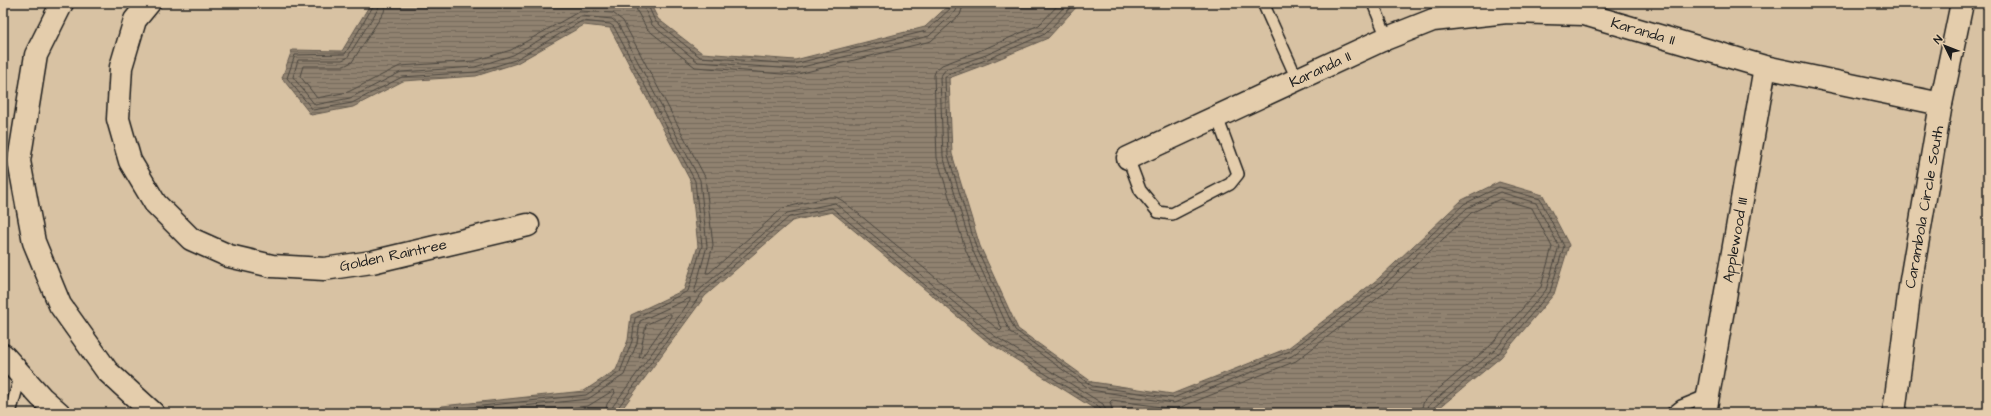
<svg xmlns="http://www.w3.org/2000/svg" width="1991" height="416" viewBox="0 0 1991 416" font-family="'Architects Daughter',sans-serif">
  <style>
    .water { fill: url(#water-rules); stroke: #62594e }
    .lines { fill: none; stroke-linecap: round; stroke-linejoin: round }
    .shore { stroke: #4a453e; stroke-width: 1 }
    .service-casing { stroke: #1c1c1c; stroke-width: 14 }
    .minor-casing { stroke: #1c1c1c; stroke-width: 25 }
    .service { stroke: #e4cdac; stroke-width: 11 }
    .minor { stroke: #e4cdac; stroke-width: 22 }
    .labels { text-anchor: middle; stroke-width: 3; stroke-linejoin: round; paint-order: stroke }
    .street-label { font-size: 15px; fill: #1c1c1c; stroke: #e4cdac }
  </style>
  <defs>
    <pattern id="water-rules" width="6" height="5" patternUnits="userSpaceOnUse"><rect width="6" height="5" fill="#908270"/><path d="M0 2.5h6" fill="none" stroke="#756a5b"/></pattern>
  </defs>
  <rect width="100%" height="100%" fill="#d8c2a3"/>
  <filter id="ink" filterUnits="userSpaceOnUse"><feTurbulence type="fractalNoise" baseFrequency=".025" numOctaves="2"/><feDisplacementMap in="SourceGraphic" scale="8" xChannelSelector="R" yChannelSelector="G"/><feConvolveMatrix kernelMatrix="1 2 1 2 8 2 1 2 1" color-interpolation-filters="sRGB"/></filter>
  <g filter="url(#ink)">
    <!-- water -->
    <path class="water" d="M371,3H650L658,19L702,53L795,60L925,27L951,3H1080L1048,38L989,63L949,78L952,154L980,246L1018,329L1092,382L1172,394L1288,348L1378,279L1462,200L1499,182L1543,195L1569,245L1554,294L1501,357L1433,413H1101L988,342L832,212L792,221L705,296L619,413H435L442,406L584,391L616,370L628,340L631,315L684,290L698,246L691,182L610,28L584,25L517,63L476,76L403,81L353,107L311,115L282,78L292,50L342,51Z"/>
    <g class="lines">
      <!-- shore -->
      <g class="shore">
        <path d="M375,3L345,54L295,55L287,78L313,110L352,103L402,77L476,72L515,60L582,21L610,24L614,27L695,181L702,246L688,291L635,318L632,341L620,372L586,395L444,410L440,413"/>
        <path d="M380,3L378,9L347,58L342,60H298L293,77L315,105L350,98L401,72L475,67L513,55L581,16L612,19L618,24L700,180L707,246L694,293H696L787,213L835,203L993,335L1103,404L1107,413"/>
        <path d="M386,3L384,12L352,62L344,66H303L300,76L317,98L348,92L400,66L474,61L511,50L580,11L613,13L623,21L705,177L713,245L706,273H709L783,208L829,197H836L843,201L1000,331L1002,329L966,251L937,158L934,75L936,70L942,65L984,49L1039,25L1060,3"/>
        <path d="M636,3L637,11L647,29L695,67L794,75L931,41L960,15L964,3"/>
        <path d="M642,3L652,25L698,62L794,69L929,36L956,11L958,3"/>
        <path d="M647,3L655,21L700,57L794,64L926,31L952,7L953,3"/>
        <path d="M1068,3L1042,30L986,55L946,69L940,77L943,156L972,249L1010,332L1091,390L1174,403L1292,356L1384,285L1467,208L1500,192L1536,203L1559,246L1546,290L1495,350L1429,405L1426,413"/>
        <path d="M1075,3L1045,34L988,59L948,74L945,78L948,155L976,247L1015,330L1092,386L1173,398L1290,351L1381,282L1464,204L1499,187L1540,199L1564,246L1550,292L1498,354L1433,408L1431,413"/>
        <path d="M669,314H671V316L642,357L639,358L646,325Z"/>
        <path d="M459,413L588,399L624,375L637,343L640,321L690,298V301L613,406L611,413"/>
        <path d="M518,413L588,406L614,390L615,393L607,404L605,413"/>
        <path d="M616,413L617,409L702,293L789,217L832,208L990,339L1100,408L1102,413"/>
        <path d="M1113,413L1110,402L1112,400L1176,409L1296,361L1388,290L1471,213L1500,199L1532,208L1552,247L1541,287L1490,346L1424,401L1420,413"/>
      </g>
      <!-- service casing -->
      <g class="service-casing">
        <g id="service">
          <path d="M1263,3L1297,79"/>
          <path d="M1373,3L1387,38"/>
          <path d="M1128,158L1140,190L1158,212L1172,214L1230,184L1238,174L1217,117"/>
          <path d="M10,413L21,374"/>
          <path d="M1672,413L1681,406L1708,395"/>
        </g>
      </g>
      <!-- minor casing -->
      <g class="minor-casing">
        <g id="minor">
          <path d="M62,3L36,55L19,161L34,242L60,305L107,371L153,413"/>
          <path d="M149,3L135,20L121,67L118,119L130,161L155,203L191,239L229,256L272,266L324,269L372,262L528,225"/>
          <path d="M1128,158L1380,41L1433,20L1507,12L1584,14L1765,67L1941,104"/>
          <path d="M3,355L41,397L59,413"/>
          <path d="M1705,413L1765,67"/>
          <path d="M1894,413L1911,280L1941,104L1962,3"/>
        </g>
      </g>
      <!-- service -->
      <use href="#service" class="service"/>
      <!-- minor -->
      <use href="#minor" class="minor"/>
    </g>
  </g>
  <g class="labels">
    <!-- street labels -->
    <g class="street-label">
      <text transform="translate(1643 31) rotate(16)" y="5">Karanda II</text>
      <text transform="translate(1320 69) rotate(-25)" y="5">Karanda II</text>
      <text transform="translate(1924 207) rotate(-80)" y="5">Carambola Circle South</text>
      <text transform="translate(1735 240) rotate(-80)" y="5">Applewood III</text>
      <text transform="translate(393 255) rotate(-12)" y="5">Golden Raintree</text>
    </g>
  </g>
  <!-- margin -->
  <rect width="1991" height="416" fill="none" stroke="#e4cdac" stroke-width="16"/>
  <rect x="8" y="8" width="1975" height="400" fill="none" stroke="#1c1c1c" stroke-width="1.5" filter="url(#ink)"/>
  <!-- north arrow -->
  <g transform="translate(1945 46) rotate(313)" stroke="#e4cdac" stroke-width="3" paint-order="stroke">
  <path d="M0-3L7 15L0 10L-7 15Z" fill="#1c1c1c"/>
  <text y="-6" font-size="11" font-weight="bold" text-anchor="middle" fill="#1c1c1c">N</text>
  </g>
</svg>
